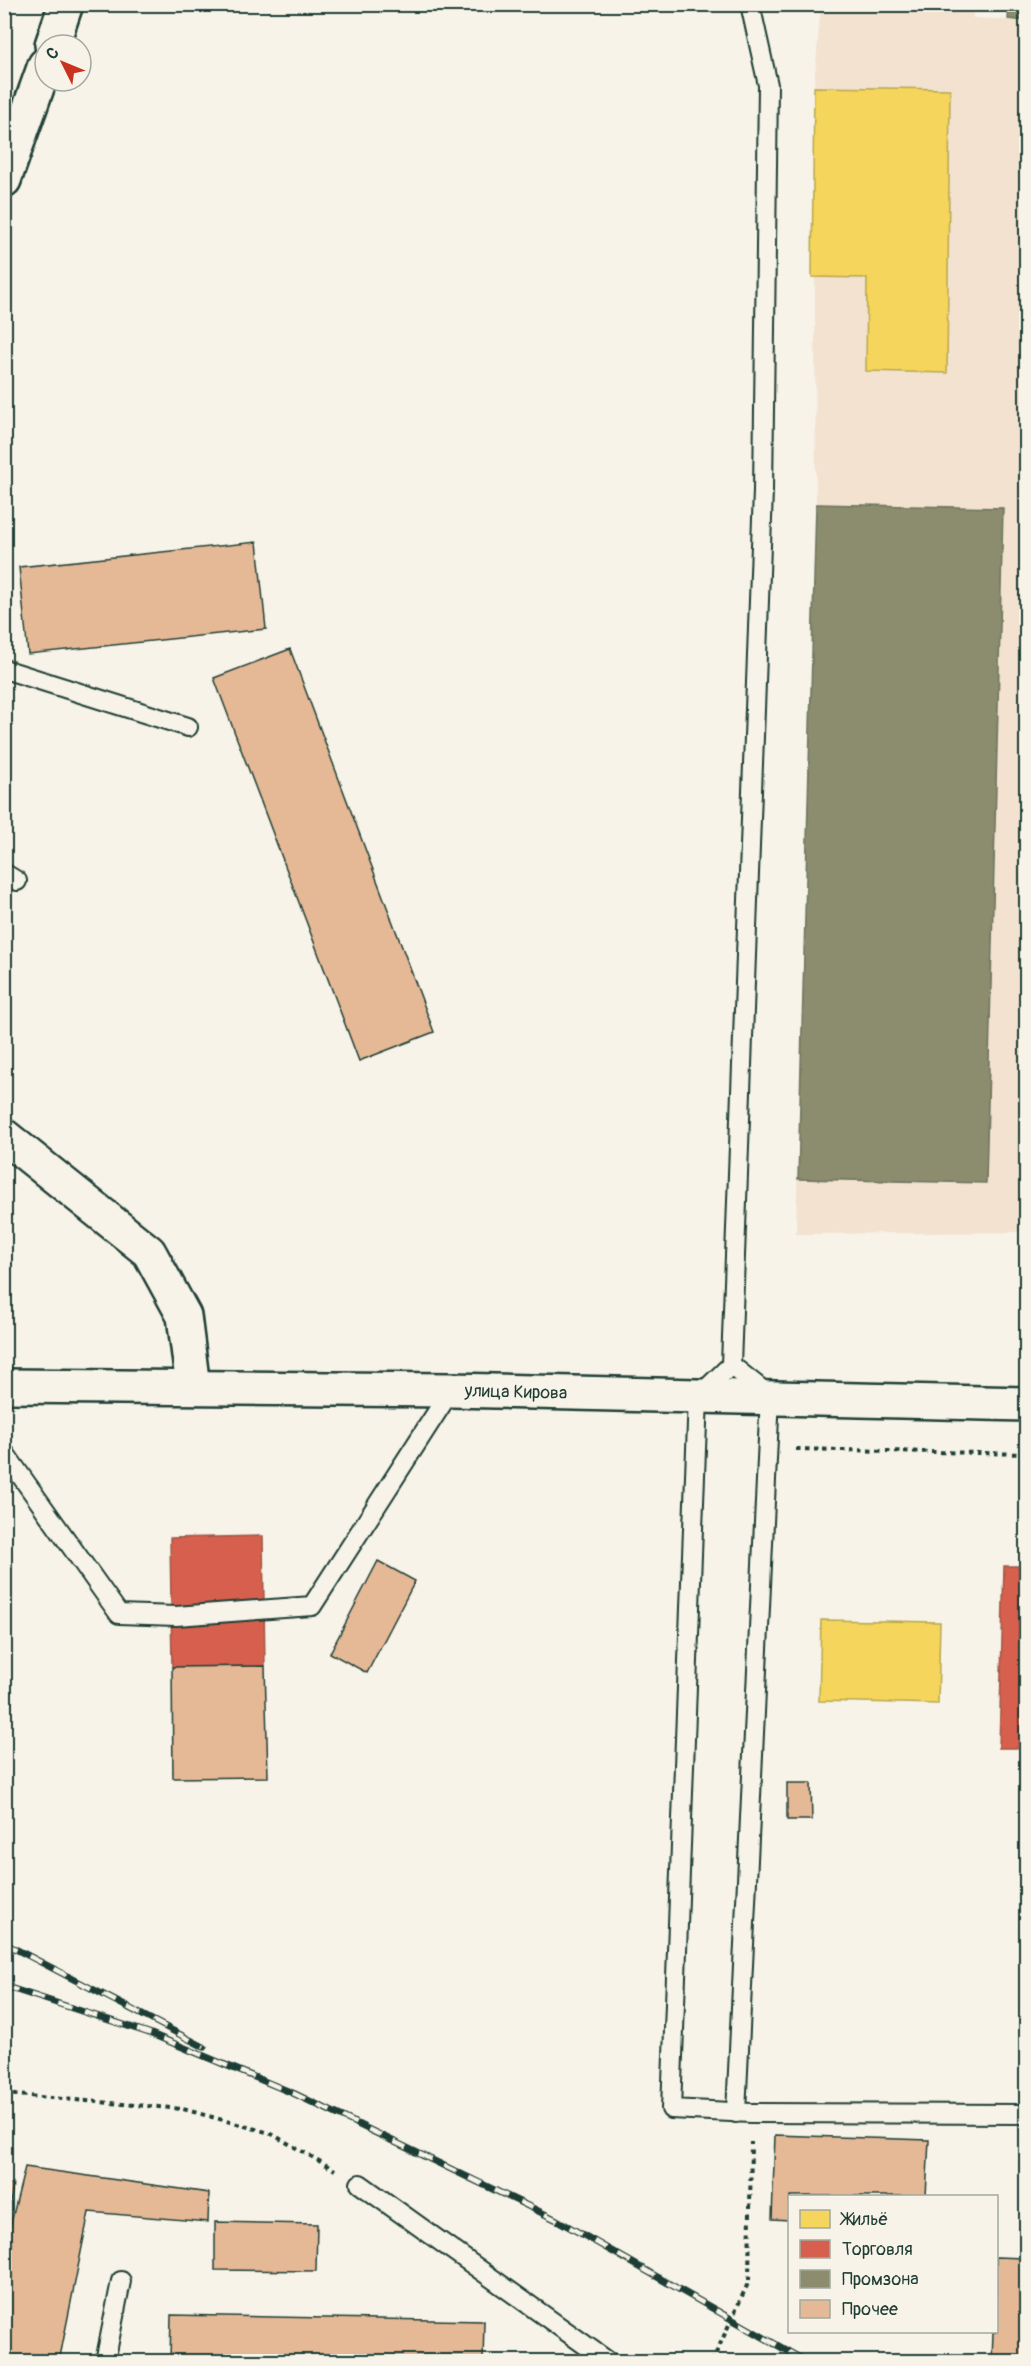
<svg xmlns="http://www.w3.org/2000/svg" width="1031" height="2366" viewBox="0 0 1031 2366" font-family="Pangolin,sans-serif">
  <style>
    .built { fill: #f2e2cf }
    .homes { fill: #f6d55c; stroke: #b6a750; stroke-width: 1.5 }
    .shops { fill: #d6604d; stroke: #9f5646; stroke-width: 1.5 }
    .industry { fill: #8c8c6e; stroke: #6b745d; stroke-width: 1.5 }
    .building { fill: #e5b996; stroke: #1f3d34; stroke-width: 1.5 }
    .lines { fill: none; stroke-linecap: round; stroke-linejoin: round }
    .service-casing { stroke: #1f3d34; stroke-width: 22 }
    .minor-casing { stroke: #1f3d34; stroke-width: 38 }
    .secondary-casing { stroke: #1f3d34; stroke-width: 38 }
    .path { stroke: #1f3d34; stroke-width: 4; stroke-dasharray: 4.5 4.5; stroke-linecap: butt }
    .service { stroke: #f7f3e8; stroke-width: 18 }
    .minor { stroke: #f7f3e8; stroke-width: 33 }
    .secondary { stroke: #f7f3e8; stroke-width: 33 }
    .rail-casing { stroke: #1f3d34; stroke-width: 7 }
    .rail { stroke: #f7f3e8; stroke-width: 4.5; stroke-dasharray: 14; stroke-linecap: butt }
    .labels { text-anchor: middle; stroke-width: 6; stroke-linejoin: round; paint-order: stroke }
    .street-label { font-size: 18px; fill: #1f3d34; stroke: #f7f3e8 }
  </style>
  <rect width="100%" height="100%" fill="#f7f3e8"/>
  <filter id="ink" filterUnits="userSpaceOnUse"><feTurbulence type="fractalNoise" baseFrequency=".0167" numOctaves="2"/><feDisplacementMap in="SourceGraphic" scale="12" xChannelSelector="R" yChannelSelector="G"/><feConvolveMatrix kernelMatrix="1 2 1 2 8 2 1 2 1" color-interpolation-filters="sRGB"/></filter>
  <g filter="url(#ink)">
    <!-- built -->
    <path class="built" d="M821,5H973V18L1026,21V1232L796,1234L816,504L814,87Z"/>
    <!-- homes -->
    <g class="homes">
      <path d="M814,87L950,89L947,373L866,371L867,278L812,277Z"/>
      <path d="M821,1620L940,1622L938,1704L819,1701Z"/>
    </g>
    <!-- shops -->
    <g class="shops">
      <path d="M263,1536L265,1666L172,1667L170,1538Z"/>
      <path d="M1004,1566H1026V1748H999Z"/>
    </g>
    <!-- industry -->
    <g class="industry">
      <path d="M1009,4H1026V21L1008,19Z"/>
      <path d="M816,504L1003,508L986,1183L798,1179Z"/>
    </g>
    <!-- building -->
    <g class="building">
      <path d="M257,542L266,629L28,654L19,567Z"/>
      <path d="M290,649L434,1032L359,1061L214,678Z"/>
      <path d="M378,1561L415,1581L367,1673L330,1653Z"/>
      <path d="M265,1666L268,1777L173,1778L172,1667Z"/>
      <path d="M787,1783H811L812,1820H787Z"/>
      <path d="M775,2135L929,2140L926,2196H790V2220L772,2219Z"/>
      <path d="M25,2167L209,2193L208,2222L89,2212L59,2362H4V2251Z"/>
      <path d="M4,2184L13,2185L7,2222L4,2221Z"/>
      <path d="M215,2222L317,2224L316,2271L215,2270Z"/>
      <path d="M996,2257L1026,2258V2362H992L993,2332H996Z"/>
      <path d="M171,2315L484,2321L483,2362H170Z"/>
    </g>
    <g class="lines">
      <!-- service casing -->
      <g class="service-casing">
        <g id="service">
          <path d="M750,4L768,85L763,491L731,1365L698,1397L671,2109L751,2113L1024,2114"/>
          <path d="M4,669L188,727"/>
          <path d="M4,873L17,881"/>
          <path d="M731,1365L770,1396L736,2113"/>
          <path d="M4,1452L119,1614L176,1616L312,1606L451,1390"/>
          <path d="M360,2184L609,2362"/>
          <path d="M105,2362L121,2281"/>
        </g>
      </g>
      <!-- minor casing -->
      <g class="minor-casing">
        <g id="minor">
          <path d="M52,45L66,4"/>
          <path d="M4,180L45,65"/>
          <path d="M4,1136L149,1252L184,1316L193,1387"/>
        </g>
      </g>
      <!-- secondary casing -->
      <g class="secondary-casing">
        <g id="secondary">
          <path id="s1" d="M4,1386L451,1390L1026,1404"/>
        </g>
      </g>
      <!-- path -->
      <g class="path">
        <path d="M796,1449L1026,1454"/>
        <path d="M4,2094L183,2109L270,2133L335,2170"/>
        <path d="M712,2362L749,2281L751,2142"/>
      </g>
      <!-- service -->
      <use href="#service" class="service"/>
      <!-- minor -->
      <use href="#minor" class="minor"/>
      <!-- secondary -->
      <use href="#secondary" class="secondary"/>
      <!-- rail casing -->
      <g class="rail-casing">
        <g id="rail">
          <path d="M4,1943L204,2047"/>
          <path d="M4,1986L149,2033L295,2094L557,2220L807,2362"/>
        </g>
      </g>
      <!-- rail -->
      <use href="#rail" class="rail"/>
    </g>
  </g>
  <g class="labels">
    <!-- street labels -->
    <g class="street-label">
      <text dy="6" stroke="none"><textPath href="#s1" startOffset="512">улица Кирова</textPath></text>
    </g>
  </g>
  <!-- margin -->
  <rect width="1031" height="2366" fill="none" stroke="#f7f3e8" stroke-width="24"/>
  <rect x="12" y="12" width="1007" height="2342" fill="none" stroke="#1f3d34" stroke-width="2" filter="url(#ink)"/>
  <!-- legend -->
  <rect x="788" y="2195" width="210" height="138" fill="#f7f3e8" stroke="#a1aaa0" stroke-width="1.5"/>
  <rect x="800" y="2210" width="30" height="18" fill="#f6d55c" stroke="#a1aaa0" stroke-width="1.5"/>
  <text x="842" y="2225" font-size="18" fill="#1f3d34">Жильё</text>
  <rect x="800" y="2240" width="30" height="18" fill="#d6604d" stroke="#a1aaa0" stroke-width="1.5"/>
  <text x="842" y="2255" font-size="18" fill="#1f3d34">Торговля</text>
  <rect x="800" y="2270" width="30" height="18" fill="#8c8c6e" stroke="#a1aaa0" stroke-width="1.5"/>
  <text x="842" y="2285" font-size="18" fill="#1f3d34">Промзона</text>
  <rect x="800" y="2300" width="30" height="18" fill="#e5b996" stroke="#a1aaa0" stroke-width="1.5"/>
  <text x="842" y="2315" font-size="18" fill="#1f3d34">Прочее</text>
  <!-- north arrow -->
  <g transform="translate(63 63) rotate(313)"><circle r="28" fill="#f7f3e8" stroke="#a1aaa0" stroke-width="1.5"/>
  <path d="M0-4.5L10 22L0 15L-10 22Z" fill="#c8321e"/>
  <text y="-9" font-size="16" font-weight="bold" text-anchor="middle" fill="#1f3d34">С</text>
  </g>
</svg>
